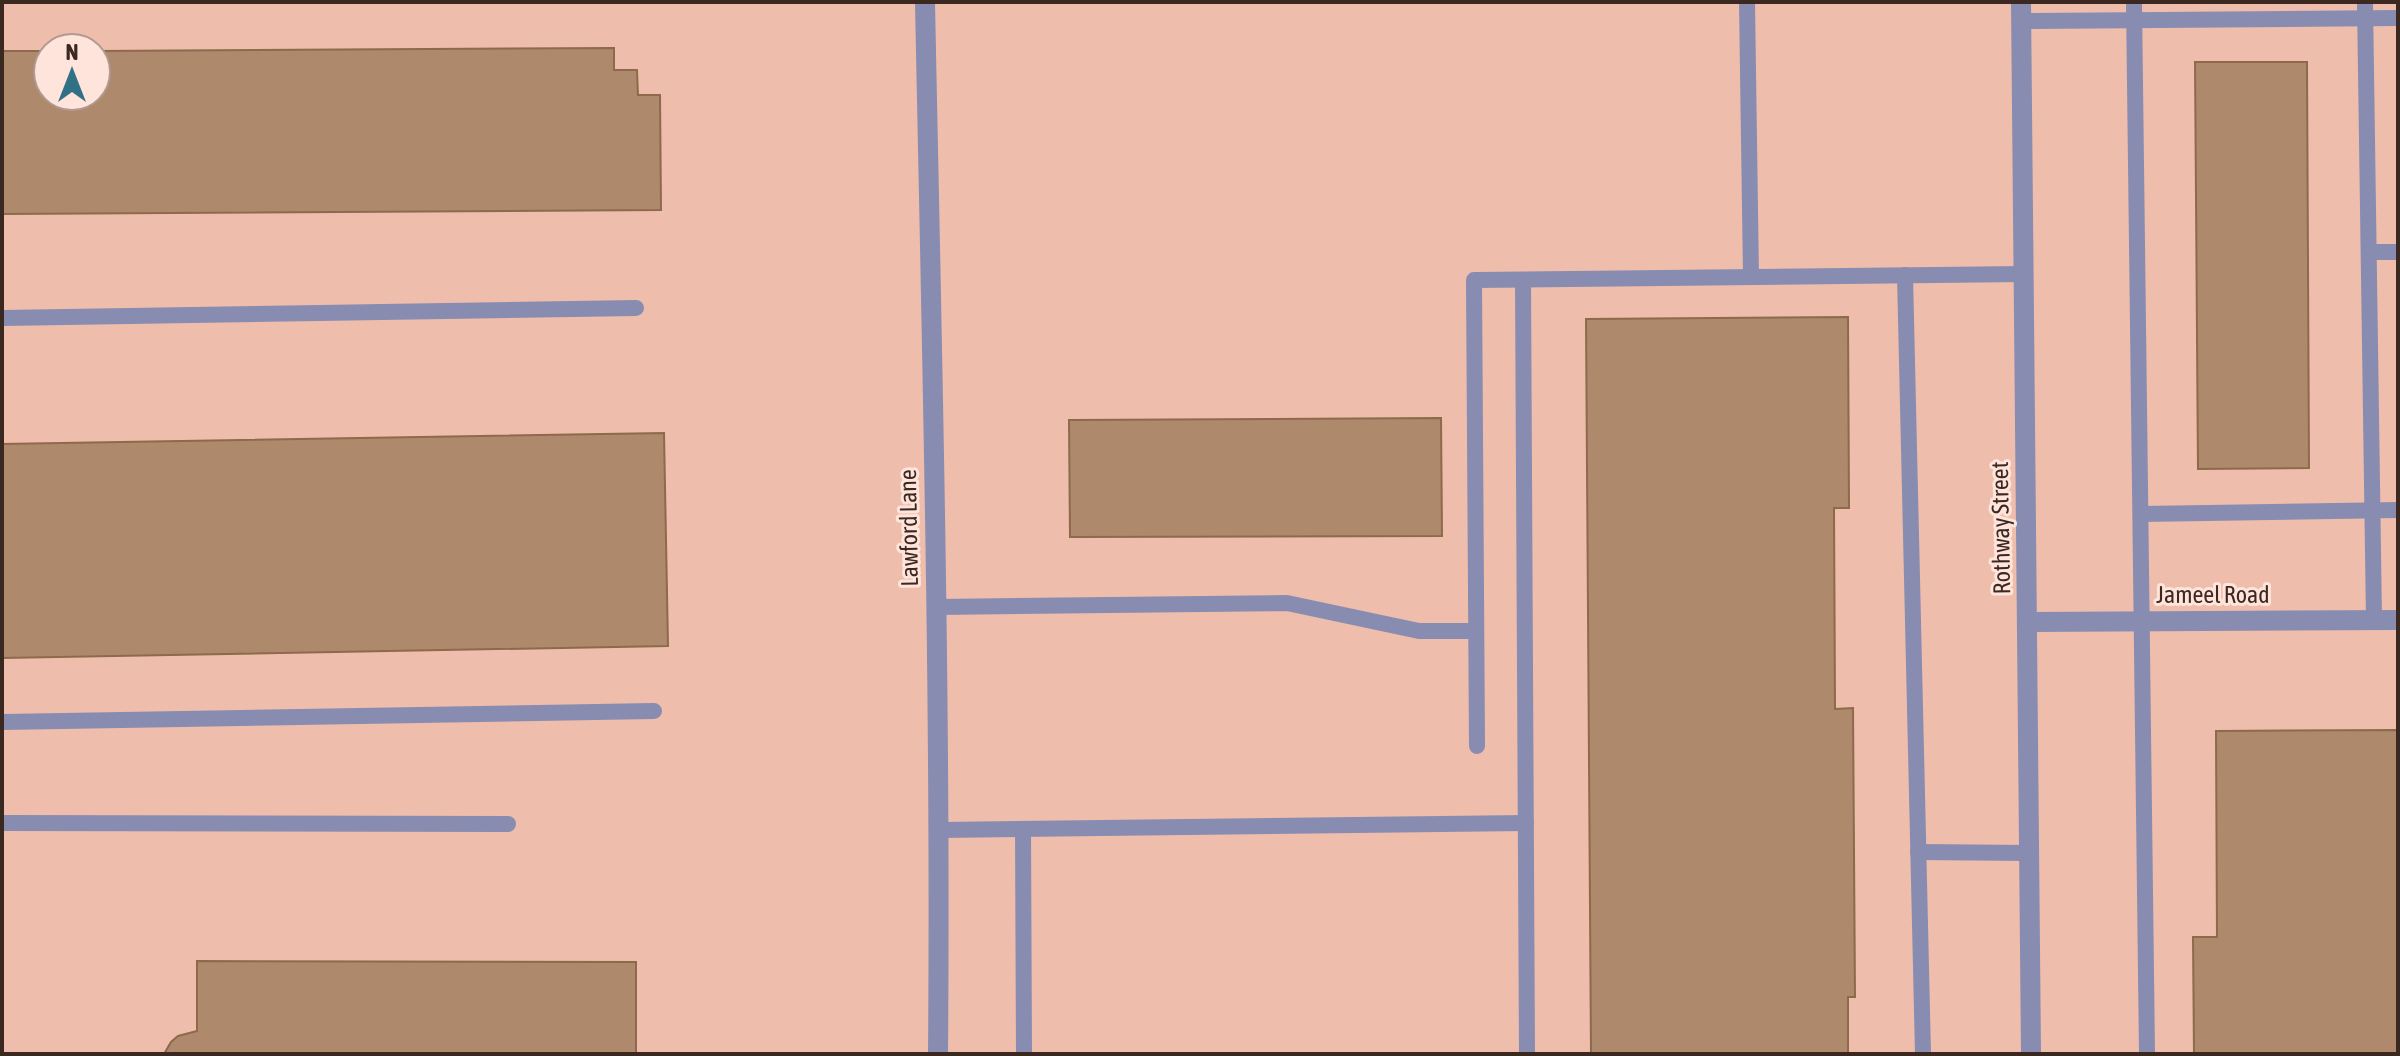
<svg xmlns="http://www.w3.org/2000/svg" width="2400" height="1056" viewBox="0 0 2400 1056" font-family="'Asap Condensed',sans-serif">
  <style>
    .building { fill: #ae896b; stroke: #8d6a4c; stroke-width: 2 }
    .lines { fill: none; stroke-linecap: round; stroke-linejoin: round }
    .service { stroke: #888cb0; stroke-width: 16 }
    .minor { stroke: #888cb0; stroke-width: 20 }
    .labels { text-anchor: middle; stroke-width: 6; stroke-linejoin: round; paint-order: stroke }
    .street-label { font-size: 24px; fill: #3b2821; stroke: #fee4db }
  </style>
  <rect width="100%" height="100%" fill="#efbdac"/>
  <!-- building -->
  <g class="building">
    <path d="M614,48V70H637L638,95H660L661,210L2,214V51H48V96H96V51Z"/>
    <path d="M2195,62H2307L2309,468L2198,469Z"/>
    <path d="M1848,317L1849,508H1834L1835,709L1853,708L1855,997H1848V1054H1591L1586,319Z"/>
    <path d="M1441,418L1442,536L1070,537L1069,420Z"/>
    <path d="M664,433L668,646L2,658V444Z"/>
    <path d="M2398,730V1054H2194L2193,937H2217L2216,731Z"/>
    <path d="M197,961L636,962V1054H164L171,1042L178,1036L197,1031Z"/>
  </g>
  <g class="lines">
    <!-- service -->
    <g class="service">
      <path d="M1747,2L1751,277"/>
      <path d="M2134,2L2147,1054"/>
      <path d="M2365,2L2374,620"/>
      <path d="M2021,21L2398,18"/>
      <path d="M2369,252H2398"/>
      <path d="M1905,275L1923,1054"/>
      <path d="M1523,280L1527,1054"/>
      <path d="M2,318L636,308"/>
      <path d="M2141,514L2398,510"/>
      <path d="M937,607L1287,603L1419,631H1476"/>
      <path d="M2,722L654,711"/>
      <path d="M1477,746L1474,280L2024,274"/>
      <path d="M2,823L508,824"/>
      <path d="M1023,829L1024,1054"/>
      <path d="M940,830L1526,823"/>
      <path d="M1918,852L2029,853"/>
    </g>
    <!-- minor -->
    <g class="minor">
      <path d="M925,2C932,353 941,703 938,1054"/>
      <path d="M2021,2L2031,1054"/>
      <path d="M2028,622L2398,620"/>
    </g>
  </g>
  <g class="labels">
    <!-- street labels -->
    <g class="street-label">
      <text transform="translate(909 528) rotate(-91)" y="8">Lawford Lane</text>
      <text transform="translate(2001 528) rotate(-91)" y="8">Rothway Street</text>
      <text x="2213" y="603">Jameel Road</text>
    </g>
  </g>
  <!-- border -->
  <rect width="2400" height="1056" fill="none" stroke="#3b2821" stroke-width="8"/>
  <!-- north arrow -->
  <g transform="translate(72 72)"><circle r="38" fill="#fee4db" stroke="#b09991" stroke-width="2"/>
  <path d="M0-6L14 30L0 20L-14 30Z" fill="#317185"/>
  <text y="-12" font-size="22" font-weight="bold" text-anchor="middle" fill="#3b2821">N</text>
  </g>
</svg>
